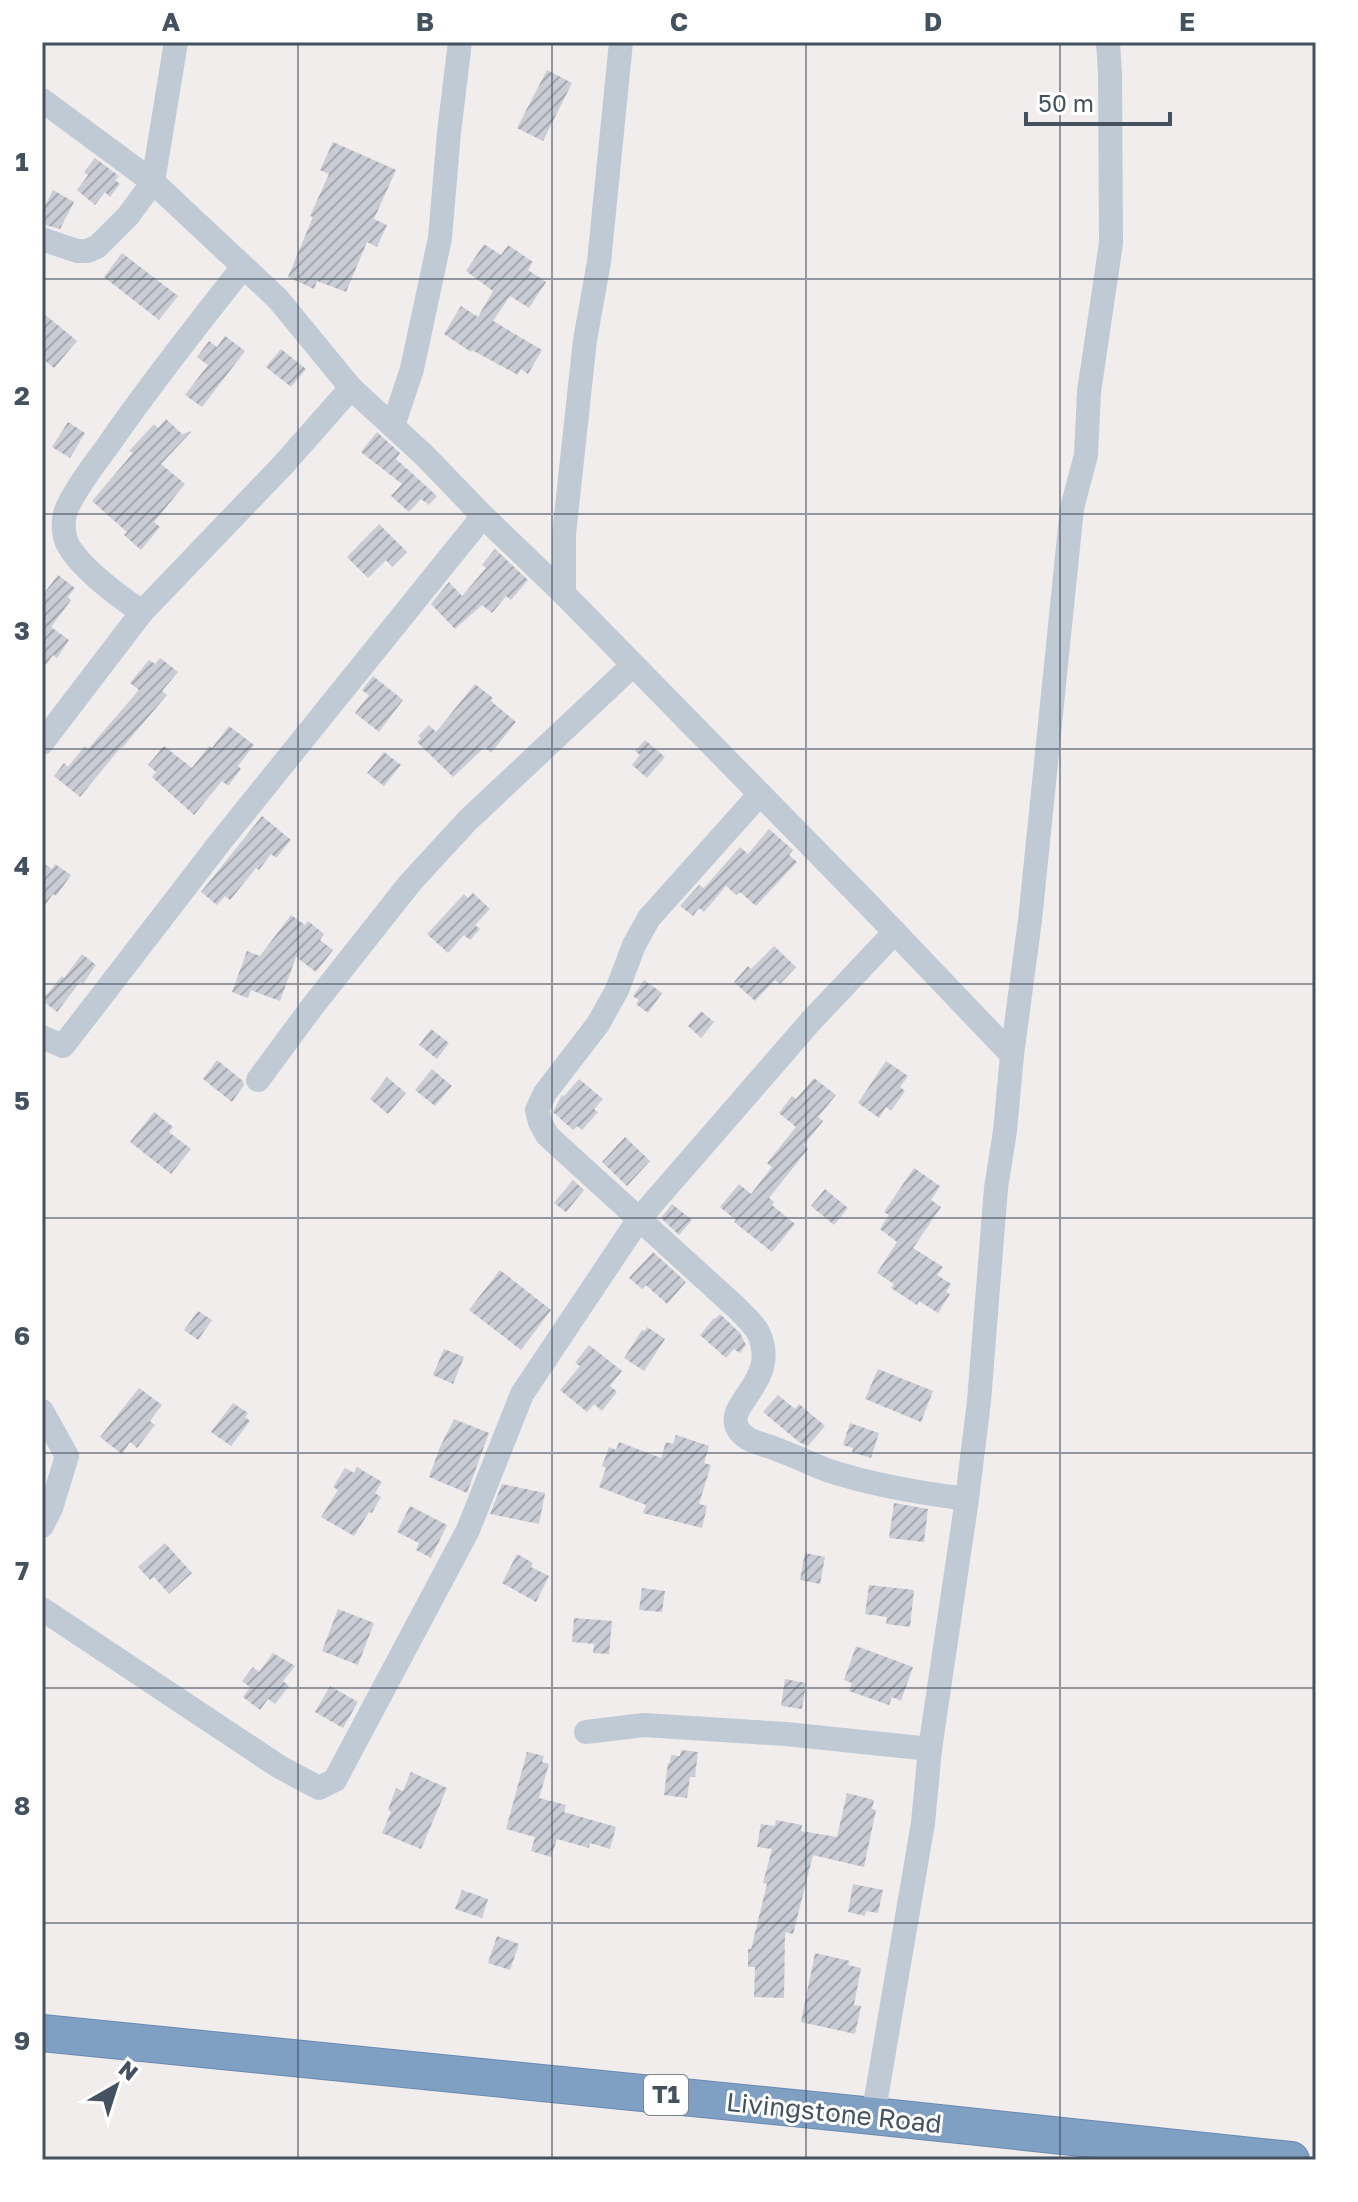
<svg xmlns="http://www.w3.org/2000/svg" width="1358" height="2202" viewBox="0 0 1358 2202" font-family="'Golos Text',sans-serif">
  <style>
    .building { fill: url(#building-hatch) }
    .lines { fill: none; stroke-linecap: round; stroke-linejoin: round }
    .highway-casing { stroke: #6a8aaf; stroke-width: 38 }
    .minor { stroke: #bfcad5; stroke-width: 24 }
    .highway { stroke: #7f9fc3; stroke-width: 36 }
    .grid { fill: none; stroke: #44515e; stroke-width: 2; stroke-opacity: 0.55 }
    .labels { text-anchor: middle; stroke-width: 6; stroke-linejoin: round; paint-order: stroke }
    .shield { fill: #fff; stroke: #7c858e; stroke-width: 2 }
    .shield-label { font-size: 24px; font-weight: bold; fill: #44515e }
    .street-label { font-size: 26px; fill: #44515e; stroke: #fff }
    .neatline { fill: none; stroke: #44515e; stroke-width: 3 }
    .grid-label { font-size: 26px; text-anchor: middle; font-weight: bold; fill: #44515e }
  </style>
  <defs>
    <pattern id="building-hatch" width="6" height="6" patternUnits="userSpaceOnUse" patternTransform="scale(2)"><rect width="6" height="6" fill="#c9ccd4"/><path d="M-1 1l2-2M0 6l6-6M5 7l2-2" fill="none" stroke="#a5a8af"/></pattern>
  </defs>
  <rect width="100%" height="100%" fill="#f1eded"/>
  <!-- building -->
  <g class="building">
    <path d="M547,70L572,83L543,141L517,128Z"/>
    <path d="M333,142L396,170L374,219L387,225L377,247L367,242L346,292L317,281L314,289L288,277L313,217L310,216L329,174L320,170Z"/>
    <path d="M95,158L119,176L115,180L120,184L110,197L105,192L95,205L77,190L88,175L84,172Z"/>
    <path d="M53,190L74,202L60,229L42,224V212Z"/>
    <path d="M484,244L501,255L508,245L533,262L528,270L546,282L529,308L510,296L493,321L542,350L528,374L521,369L518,375L472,350L471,352L444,334L461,306L478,317L493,291L466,271Z"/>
    <path d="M122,253L178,296L159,320L104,277Z"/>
    <path d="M42,312L77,341L54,368L42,358Z"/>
    <path d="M225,336L245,351L202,407L185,395L208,365L197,357L209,341L217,347Z"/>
    <path d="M281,349L306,369L291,387L266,367Z"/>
    <path d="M166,419L182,434L181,435L190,431L191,432L161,464L185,484L154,522L160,527L141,550L124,535L127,532L92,501L133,453L129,451L154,424L158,428Z"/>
    <path d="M68,422L85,433L70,458L52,447Z"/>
    <path d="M377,432L400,453L396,459L437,496L429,505L421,499L409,512L391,496L402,484L361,452Z"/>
    <path d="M379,524L407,552L392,567L386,560L368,578L347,557Z"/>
    <path d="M495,549L528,580L511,600L506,596L492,613L482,605L455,629L431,604L449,582L462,596L486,568L482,565Z"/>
    <path d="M58,575L75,588L68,597L71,600L51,627L69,640L57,658L53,655L42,670V596Z"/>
    <path d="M160,658L178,672L162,691L167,695L122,748L121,747L80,797L54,776L64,763L68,767L85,746L88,749L139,690L130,683L149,660L155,664Z"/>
    <path d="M373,676L403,700L379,732L355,713L369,695L362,690Z"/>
    <path d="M475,684L493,698L491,701L516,722L491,753L485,747L453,777L417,742L421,738L418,736L429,725L436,732Z"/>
    <path d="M229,726L254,745L238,766L241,769L228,786L222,781L194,815L152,777L156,772L148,765L164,746L192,768L209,746L212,748Z"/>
    <path d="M645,740L665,757L647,778L632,765L640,755L635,751Z"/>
    <path d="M384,752L401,765L384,786L367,773Z"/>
    <path d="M262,816L291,840L276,858L271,854L259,870L256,868L230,900L225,896L217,905L201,892Z"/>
    <path d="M769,829L793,850L789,855L797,862L756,906L740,892L736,895L726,886L704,912L699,908L693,916L680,906L699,885L704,888L740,847L748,854Z"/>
    <path d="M42,862L52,869L55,864L71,875L56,896L53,894L42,909Z"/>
    <path d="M473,893L490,909L475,925L480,929L470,940L464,935L448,953L427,934L464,894L468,898Z"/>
    <path d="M291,915L305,925L308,921L324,934L320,940L333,950L316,972L296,957L280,1001L251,990L248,998L232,992L247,951L260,956Z"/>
    <path d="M774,946L796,967L780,984L775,980L755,1001L734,982L748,966L751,969Z"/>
    <path d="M82,954L96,965L83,984L80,982L57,1012L42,1000L62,976L64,978Z"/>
    <path d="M644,980L662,993L648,1013L636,1004L639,1000L633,996Z"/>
    <path d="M701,1011L714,1022L701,1038L688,1026Z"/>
    <path d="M431,1029L449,1043L437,1059L419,1045Z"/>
    <path d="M217,1060L243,1081L244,1085L232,1102L203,1079Z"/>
    <path d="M886,1061L908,1076L900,1087L905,1091L891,1111L886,1107L879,1118L858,1103Z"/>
    <path d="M432,1069L452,1086L435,1106L415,1090Z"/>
    <path d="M387,1077L406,1093L388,1114L370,1099Z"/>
    <path d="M814,1078L836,1095L818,1117L823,1121L804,1145L808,1149L769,1198L774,1202L772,1205L795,1224L772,1252L734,1222L736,1220L720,1207L739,1184L751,1194L772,1167L767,1163L796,1127L779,1113L792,1096L796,1099Z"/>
    <path d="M579,1079L603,1099L594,1109L598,1112L582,1130L577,1126L573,1130L553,1112L562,1095L564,1096Z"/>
    <path d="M154,1112L173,1127L169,1132L191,1149L171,1174L130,1142Z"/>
    <path d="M625,1137L650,1161L627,1186L602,1162Z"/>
    <path d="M914,1168L940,1186L931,1200L941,1207L913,1248L943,1267L937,1275L951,1284L946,1292L950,1294L938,1313L919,1301L917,1305L891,1288L894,1284L877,1273L897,1242L880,1229L889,1215L884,1212Z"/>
    <path d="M573,1180L584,1190L566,1212L554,1203Z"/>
    <path d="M825,1189L848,1208L834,1225L811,1206Z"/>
    <path d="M672,1204L692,1220L679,1235L661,1218Z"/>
    <path d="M653,1252L686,1282L667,1304L646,1285L642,1289L629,1278Z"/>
    <path d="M500,1270L551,1310L521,1350L469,1310Z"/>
    <path d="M198,1311L212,1320L198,1340L184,1330Z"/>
    <path d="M720,1314L740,1333L746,1345L740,1353L734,1349L726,1358L700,1335L714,1318L715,1319Z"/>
    <path d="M647,1327L665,1339L644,1371L624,1358L642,1330L645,1331Z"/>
    <path d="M589,1345L622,1371L610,1386L617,1392L602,1411L594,1404L587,1412L560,1390L580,1366L575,1363Z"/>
    <path d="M444,1349L464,1357L453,1384L433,1375Z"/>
    <path d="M878,1369L933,1391L921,1422L865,1399Z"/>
    <path d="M139,1388L162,1405L150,1421L155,1425L137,1448L130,1442L122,1454L100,1437Z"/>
    <path d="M778,1395L795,1409L799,1404L825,1426L808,1446L799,1442L763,1412Z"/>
    <path d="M233,1403L248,1413L245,1417L250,1421L231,1446L211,1432Z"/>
    <path d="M454,1419L489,1433L467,1493L429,1477L440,1447Z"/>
    <path d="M850,1423L879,1433L871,1458L852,1452L853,1448L843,1445Z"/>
    <path d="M676,1435L709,1446L704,1463L711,1465L699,1504L707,1506L702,1528L643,1513L646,1505L599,1487L606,1468L602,1466L609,1447L616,1450L619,1442L661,1458L666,1442L673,1444Z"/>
    <path d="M357,1467L382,1482L375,1493L381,1497L372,1513L369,1512L354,1536L321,1517L338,1490L333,1487L345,1468L354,1473Z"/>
    <path d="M502,1484L545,1493L539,1524L490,1514Z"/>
    <path d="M894,1503L928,1509L924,1542L889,1538Z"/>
    <path d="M410,1506L447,1525L431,1558L416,1550L419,1543L397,1532Z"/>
    <path d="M165,1543L192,1573L169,1594L154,1577L150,1580L138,1567Z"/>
    <path d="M805,1553L825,1557L820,1584L800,1580Z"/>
    <path d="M517,1554L533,1563L531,1567L549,1576L536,1602L502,1583Z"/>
    <path d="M869,1585L914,1590L910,1627L886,1624L887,1617L865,1614Z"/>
    <path d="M642,1588L665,1591L662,1612L639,1610Z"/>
    <path d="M338,1609L374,1623L358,1665L322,1651Z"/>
    <path d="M574,1618L612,1621L609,1654L593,1653L594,1644L572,1642Z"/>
    <path d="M856,1646L913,1667L901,1701L892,1697L889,1705L849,1691L852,1683L844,1680Z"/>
    <path d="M273,1653L295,1666L283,1681L289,1686L275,1704L268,1699L260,1710L243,1697L250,1687L242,1681L253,1667L259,1672Z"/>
    <path d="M785,1679L806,1683L802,1709L781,1706Z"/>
    <path d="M330,1686L358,1702L343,1728L315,1712Z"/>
    <path d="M681,1750L698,1752L695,1777H690L687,1798L664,1795L668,1763H670L671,1755L680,1756Z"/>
    <path d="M527,1752L544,1756L542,1762L549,1764L539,1798L566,1805L564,1812L616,1827L610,1849L590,1843L589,1848L557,1839L551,1857L531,1851L535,1837L506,1829Z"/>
    <path d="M411,1772L447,1788L421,1849L382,1833L391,1812L388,1810L396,1788L403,1791Z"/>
    <path d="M847,1793L874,1800L872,1809L876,1810L864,1867L813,1855L793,1934L785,1932L784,1998L754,1997L755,1967H748V1949H751L767,1884L763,1883L772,1849L757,1847L761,1824L775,1826L776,1820L802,1825L801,1831L837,1837Z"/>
    <path d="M853,1884L883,1890L878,1913L866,1911L865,1916L848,1912Z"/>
    <path d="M462,1890L488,1899L482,1918L455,1909Z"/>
    <path d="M497,1936L519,1944L510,1970L488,1963Z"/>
    <path d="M815,1953L850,1961L848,1965L861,1968L854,2005L861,2006L855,2034L801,2022Z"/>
  </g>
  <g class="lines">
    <!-- highway casing -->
    <g class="highway-casing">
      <path id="highway" d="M42,2033L873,2116L1291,2160"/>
    </g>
    <!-- minor -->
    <g class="minor">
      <path d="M42,100L153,182L278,299L351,388L424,455L483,516L564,594L865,901L1012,1055L1005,1131L996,1188L979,1401L967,1499L930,1749L923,1823L873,2116"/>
      <path d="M42,239L77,251H87L97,247L128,216L153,182L176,42"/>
      <path d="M393,426L412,369L440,238L449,132L460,42"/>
      <path d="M564,594V534L585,340L599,262L621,42"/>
      <path d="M142,612C121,598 71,562 65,537C63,527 63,517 67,508C79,482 99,459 114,437C155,378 199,323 243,267"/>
      <path d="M42,743L142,612L283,465L351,388"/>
      <path d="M760,794L649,918L634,945L617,990L598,1024L545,1093L537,1110L540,1122L547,1135L561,1148L738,1309C744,1316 753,1323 758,1332C781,1380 726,1402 737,1427C743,1441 761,1443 773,1448C790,1454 807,1462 824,1469C870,1485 919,1493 967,1499"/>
      <path d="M42,1037L63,1046L221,841L483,516"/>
      <path d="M1012,1055L1030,920L1072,508L1086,455L1089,392L1111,243L1110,73L1108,42"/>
      <path d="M258,1080L312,1007L410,883L467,821L633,665"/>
      <path d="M42,1411L67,1456L51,1508L42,1526"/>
      <path d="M42,1609L278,1766L319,1788L335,1780L468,1530L522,1394L639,1219L811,1021L895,932"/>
      <path d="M586,1732L644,1725L786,1734L930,1749"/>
    </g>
    <!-- highway -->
    <use href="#highway" class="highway"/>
  </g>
  <!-- grid -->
  <path class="grid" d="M298,42V2160M552,42V2160M806,42V2160M1060,42V2160M42,279H1316M42,514H1316M42,749H1316M42,984H1316M42,1218H1316M42,1453H1316M42,1688H1316M42,1923H1316"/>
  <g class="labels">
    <!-- shield labels -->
    <rect class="shield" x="644" y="2075" width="44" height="40" rx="6"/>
    <g class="shield-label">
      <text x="666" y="2103">T1</text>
    </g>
    <!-- street labels -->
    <g class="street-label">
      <text transform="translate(834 2113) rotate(6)" y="9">Livingstone Road</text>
    </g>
  </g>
  <!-- border -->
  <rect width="1358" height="2202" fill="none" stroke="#ffffff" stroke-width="88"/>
  <!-- north arrow -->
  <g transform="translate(116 2086) rotate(39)" stroke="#ffffff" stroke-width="6" paint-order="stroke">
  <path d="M0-6L14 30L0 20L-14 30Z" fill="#44515e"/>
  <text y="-12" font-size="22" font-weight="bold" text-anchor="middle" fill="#44515e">N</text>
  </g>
  <!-- scale -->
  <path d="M1026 112v12h144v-12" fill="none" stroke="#44515e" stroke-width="4"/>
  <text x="1038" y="112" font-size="24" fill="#44515e" stroke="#ffffff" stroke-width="6" paint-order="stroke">50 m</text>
  <rect x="44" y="44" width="1270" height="2114" class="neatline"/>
  <g class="grid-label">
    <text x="171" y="31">A</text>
    <text x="425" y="31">B</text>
    <text x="679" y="31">C</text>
    <text x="933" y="31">D</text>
    <text x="1187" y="31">E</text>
    <text x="22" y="171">1</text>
    <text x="22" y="405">2</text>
    <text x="22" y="640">3</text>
    <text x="22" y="875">4</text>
    <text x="22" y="1110">5</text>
    <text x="22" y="1345">6</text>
    <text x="22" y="1580">7</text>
    <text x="22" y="1815">8</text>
    <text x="22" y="2050">9</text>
  </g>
</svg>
